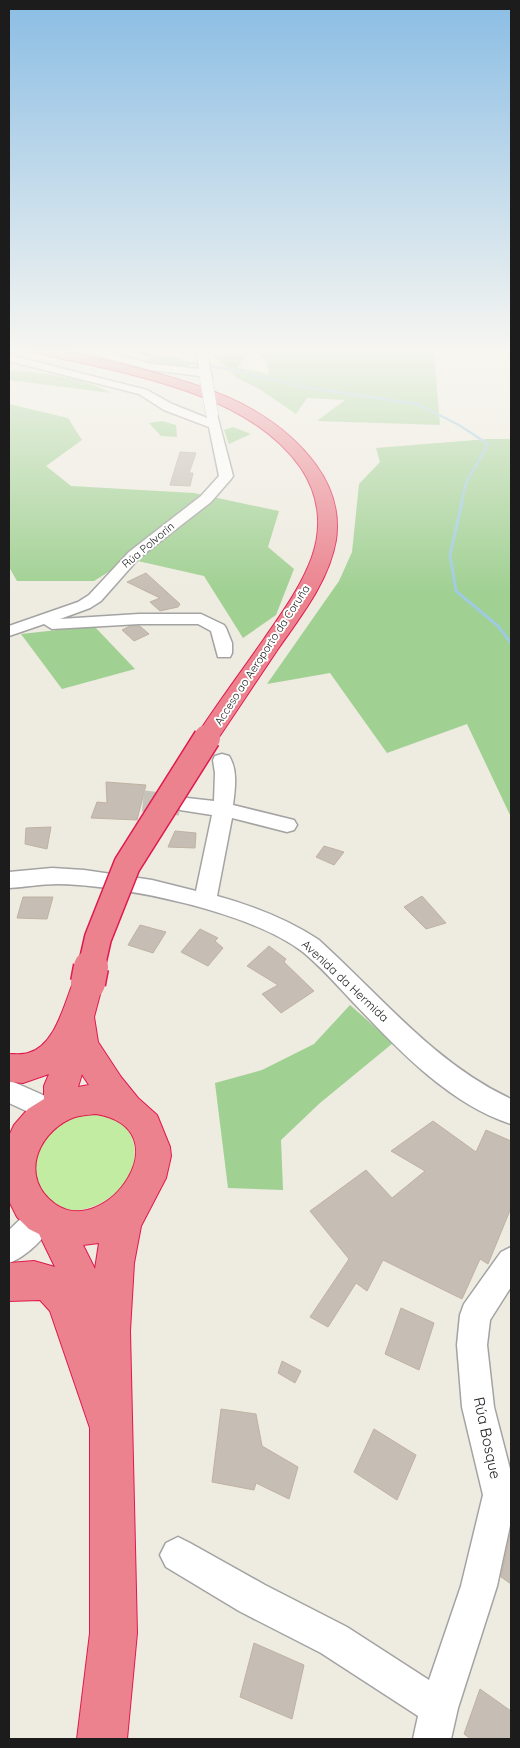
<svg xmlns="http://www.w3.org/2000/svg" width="520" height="1748" viewBox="0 0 520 1748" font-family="Quicksand,sans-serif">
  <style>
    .grass { fill: #c1eca2 }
    .forest { fill: #a0d092 }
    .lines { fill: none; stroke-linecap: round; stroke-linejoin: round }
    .stream-far1 { stroke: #9ecbdf; stroke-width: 2.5 }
    .stream { stroke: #9ecbdf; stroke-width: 3 }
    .building { fill: #c6bdb4; stroke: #c0b2a2 }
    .minor-tunnel { stroke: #c4c2b9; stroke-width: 21; stroke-dasharray: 21 10; stroke-linecap: butt }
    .minor-casing { stroke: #a3a3a3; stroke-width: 3 }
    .highway-casing { stroke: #e0194e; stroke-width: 2 }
    .minor { fill: #fff; fill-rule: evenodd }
    .highway { fill: #eb828e; fill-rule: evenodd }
    .minor-bridge-casing { stroke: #a3a3a3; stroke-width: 13; stroke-linecap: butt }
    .highway-bridge-far1-casing { stroke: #e0194e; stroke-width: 29; stroke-linecap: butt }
    .highway-bridge-casing { stroke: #e0194e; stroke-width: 37; stroke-linecap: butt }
    .minor-bridge { stroke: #fff; stroke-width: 12 }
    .highway-bridge-far1 { stroke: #eb828e; stroke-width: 26 }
    .highway-bridge { stroke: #eb828e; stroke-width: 34 }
    .labels { text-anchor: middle; stroke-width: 4; stroke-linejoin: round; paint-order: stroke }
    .far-street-label { font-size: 11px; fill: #1c1c1c; stroke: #fff }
    .street-label { font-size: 12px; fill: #1c1c1c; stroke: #fff }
    .near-street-label { font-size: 15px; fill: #1c1c1c; stroke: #fff }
  </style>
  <rect width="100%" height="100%" fill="#eeebe0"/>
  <!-- grass -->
  <path class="grass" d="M77,1110C89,1112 109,1113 118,1119C123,1123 127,1129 130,1134C150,1173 105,1215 66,1210C57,1208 45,1199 36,1194L29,1149Z"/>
  <!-- forest -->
  <g class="forest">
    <path d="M278,348H381L434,353L440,425L317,421L345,400L307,398L296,414L261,390L235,377L228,368L212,355L245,354L238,368L269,374L266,360L255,352Z"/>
    <path d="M158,357L179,358L192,364L184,369L151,364L146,360Z"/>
    <path d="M9,371C43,372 80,377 111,393L9,380Z"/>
    <path d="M9,404L68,418L82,440L46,466L71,486L194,493L279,511L268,547L294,569L276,615L243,638L204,576L129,559L94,581H17L9,567Z"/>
    <path d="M162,421L176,425L177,437L161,436L149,423Z"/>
    <path d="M233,427L251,434L229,444L224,430Z"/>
    <path d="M488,439H511V817L467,724L387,753L330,673L267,684L339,581L352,552L359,484L380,462L376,448Z"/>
    <path d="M94,626L135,669L62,689L21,634Z"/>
    <path d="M350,1005L393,1043L320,1103L281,1140L283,1190L228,1188L215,1083L262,1070L314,1044Z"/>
  </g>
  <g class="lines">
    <!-- stream-far1 -->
    <path class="stream-far1" d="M119,348L172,360L234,370L303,387L417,404L459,425L488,444L466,483L461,504"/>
    <!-- stream -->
    <path class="stream" d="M462,503L450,555L456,591L498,626L511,643"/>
  </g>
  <!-- building -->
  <g class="building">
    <path d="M180,452L196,453L189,473H193L190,486L170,485Z"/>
    <path d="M146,573L180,604L178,607L160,611L150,602L160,598L127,582Z"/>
    <path d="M130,626H140L149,634L134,641L122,630Z"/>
    <path d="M106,782L146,785L137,820L91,818L97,802L107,803Z"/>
    <path d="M51,827L47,849L25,844L26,828Z"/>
    <path d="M175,831L196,833L195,848L168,847Z"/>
    <path d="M324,846L344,852L334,865L316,857Z"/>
    <path d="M422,896L446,923L426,929L404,907Z"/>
    <path d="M23,897H53L47,919L17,918Z"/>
    <path d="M140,925L166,932L153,953L128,945Z"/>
    <path d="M200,929L218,938L215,941L223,948L208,966L181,952Z"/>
    <path d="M269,946L286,959L284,962L314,991L281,1013L262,994L278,985L247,966Z"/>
    <path d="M433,1121L476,1152L486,1130L511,1141V1208L488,1264L480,1259L462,1299L383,1260L367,1291L356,1283L328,1327L310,1317L349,1259L310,1211L366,1170L392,1198L425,1171L391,1151Z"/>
    <path d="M401,1308L434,1323L419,1370L385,1354Z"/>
    <path d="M282,1361L301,1371L295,1383L278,1373Z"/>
    <path d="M221,1409L256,1414L262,1446L298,1467L289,1499L256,1483L254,1490L212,1482Z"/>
    <path d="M374,1429L416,1455L397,1500L354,1472Z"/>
    <path d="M510,1534H511V1584L501,1577Z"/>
    <path d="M254,1643L304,1665L292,1719L240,1697Z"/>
    <path d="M480,1689L511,1711V1739H471L464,1734Z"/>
  </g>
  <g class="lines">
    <!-- minor-tunnel -->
    <path class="minor-tunnel" d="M143,801L180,805"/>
    <!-- minor casing -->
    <g class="minor-casing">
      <g id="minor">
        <path d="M78,348H94L152,364L199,369L196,348H206L212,379L206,382L202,381L200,376L151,370L79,350Z"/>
        <path d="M9,355L147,390L172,404L207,418L208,411H216L233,476L231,479L211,502L139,558L101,601L90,608L60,619L139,614H201L224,625L226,628L232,643V653L230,657H218L211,631L198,624H139L52,629L44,624L9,636V626L78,602L89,595L129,552L201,496L219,476L209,427L164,410L139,394L9,361Z"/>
        <path d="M222,754L229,756C238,770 235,789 233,805L294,820L297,825L294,830L287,832L232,818L217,896C253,906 287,919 319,940C381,996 434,1063 511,1099V1124C447,1103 396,1047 351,1000C336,984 320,966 303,952C251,912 124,885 58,884C41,884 25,887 9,888V872L52,868L84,870L152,880L196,891L212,815L180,810L177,805L180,800L187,798L214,801L215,773L213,760L215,756Z"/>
        <path d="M9,1080L61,1103L65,1111L61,1119L52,1123L9,1103Z"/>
        <path d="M41,1205L51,1209L55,1219C48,1236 26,1257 9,1263V1230L31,1209Z"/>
        <path d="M511,1247V1287L490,1320L487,1345L494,1407L511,1473V1521L497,1586L458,1708L451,1739H413L418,1716L321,1653L239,1611L166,1567L160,1555L166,1543L178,1537L190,1543L265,1585L347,1627L429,1680L461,1586L483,1495L462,1407L457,1345L460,1315L464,1304L501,1252Z"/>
      </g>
    </g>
    <!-- highway casing -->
    <g class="highway-casing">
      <g id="highway">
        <path d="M27,348C58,347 89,357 120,364C193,382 269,401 316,465C332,487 340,512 336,540C329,581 301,616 278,649C257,680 236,712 215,743L207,746L199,743L195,738C217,704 241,672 264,639C282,613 301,587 312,557C323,526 319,495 301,468C245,388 118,373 29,351Z"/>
        <path d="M88,971L99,974L103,983L94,1017L98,1042L121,1077L138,1098L157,1115L170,1147L171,1156L166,1178L141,1226L134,1263L130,1331L137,1633L127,1739H77L90,1633V1428L50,1311L40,1300L9,1301V1263L34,1261L55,1267L39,1234L29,1229L17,1217L9,1201V1136L14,1125L28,1109L44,1099V1086L49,1074L23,1083L9,1082V1054C15,1054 22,1055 28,1053C58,1045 65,997 77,974ZM82,1074L83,1076L89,1085L78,1087ZM96,1114C184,1129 107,1240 55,1204C20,1179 36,1135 70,1119C78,1115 88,1115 96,1114ZM99,1243L95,1269L83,1245Z"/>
      </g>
    </g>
    <!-- minor -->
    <use href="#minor" class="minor"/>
    <!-- highway -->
    <use href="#highway" class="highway"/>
    <!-- minor-bridge casing -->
    <g class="minor-bridge-casing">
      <path id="minor-bridge" d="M206,379L212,414"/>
    </g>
    <!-- highway-bridge-far1 casing -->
    <g class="highway-bridge-far1-casing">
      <path id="highway-bridge-far1" d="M91,969L98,938L127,865L207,738"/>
    </g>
    <!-- highway-bridge casing -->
    <g class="highway-bridge-casing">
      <path id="highway-bridge" d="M88,983L91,967"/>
    </g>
    <!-- minor-bridge -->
    <use href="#minor-bridge" class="minor-bridge"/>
    <!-- highway-bridge-far1 -->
    <use href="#highway-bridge-far1" class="highway-bridge-far1"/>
    <!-- highway-bridge -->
    <use href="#highway-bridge" class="highway-bridge"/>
  </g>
  <!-- sky -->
  <linearGradient id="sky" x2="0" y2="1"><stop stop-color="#8abde4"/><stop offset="0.59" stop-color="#f7f6f1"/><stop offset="1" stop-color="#f7f6f1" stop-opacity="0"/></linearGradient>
  <rect width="520" height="593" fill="url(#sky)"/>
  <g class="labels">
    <!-- far-street labels -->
    <g class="far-street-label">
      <text transform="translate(148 545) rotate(-40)" y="4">Rúa Polvorín</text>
      <text transform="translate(262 655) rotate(-57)" y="4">Acceso ao Aeroporto da Coruña</text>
    </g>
    <!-- street labels -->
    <g class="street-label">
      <text transform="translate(345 981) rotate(43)" y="4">Avenida da Hermida</text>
    </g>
    <!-- near-street labels -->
    <g class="near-street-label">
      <text transform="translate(487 1438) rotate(78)" y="5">Rúa Bosque</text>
    </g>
  </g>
  <!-- border -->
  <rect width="520" height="1748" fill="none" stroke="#1c1c1c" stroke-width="20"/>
</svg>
